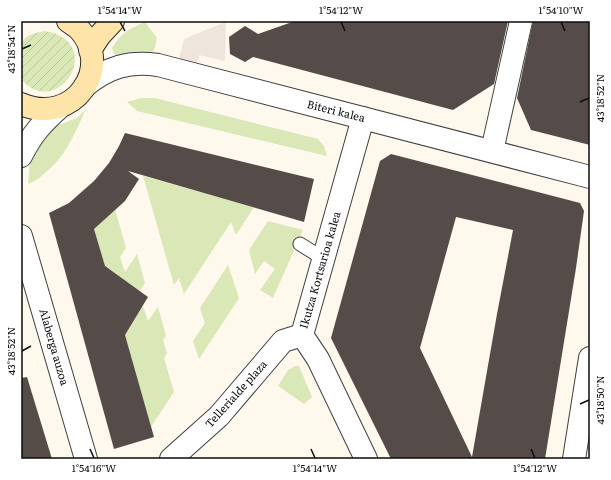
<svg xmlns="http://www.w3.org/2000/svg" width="611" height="480" viewBox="0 0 611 480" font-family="Literata,serif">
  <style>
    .grass { fill: #dae8b8 }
    .garden { fill: url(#garden-furrows) }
    .plaza { fill: #eee6dd }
    .building { fill: #554c49; fill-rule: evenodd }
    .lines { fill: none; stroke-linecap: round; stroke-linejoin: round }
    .lane-casing { stroke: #404040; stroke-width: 15 }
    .street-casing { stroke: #404040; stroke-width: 24 }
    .secondary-casing { stroke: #2f2f2f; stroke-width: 24 }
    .lane { stroke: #fff; stroke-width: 13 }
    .street { stroke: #fff; stroke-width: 22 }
    .secondary { stroke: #fee4a9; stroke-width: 22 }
    .ticks { fill: none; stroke: #0d0d0d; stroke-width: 1.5 }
    .labels { text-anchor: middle; stroke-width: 4; stroke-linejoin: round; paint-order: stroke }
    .street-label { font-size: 11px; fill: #0d0d0d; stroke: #fff }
    .neatline { fill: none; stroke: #0d0d0d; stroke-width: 1.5 }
    .ticks-label { font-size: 10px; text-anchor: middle; fill: #0d0d0d }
  </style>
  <defs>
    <pattern id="garden-furrows" width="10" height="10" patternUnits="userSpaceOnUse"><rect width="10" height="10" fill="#dae8b8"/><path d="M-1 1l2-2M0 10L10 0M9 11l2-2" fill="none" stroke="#bac69d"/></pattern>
  </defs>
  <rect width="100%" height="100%" fill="#fff8ed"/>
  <!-- grass -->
  <g class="grass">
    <path d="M145,22L157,38L154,51L124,57L114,54L112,48C121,33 129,29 145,22Z"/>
    <path d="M141,98H155L318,139L324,146L327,156L137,111L127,102Z"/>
    <path d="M86,109C75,132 67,155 46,172C41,177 34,182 28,184L30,160L38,145L56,126L77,118Z"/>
    <path d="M143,176L254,207L236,235L231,222L184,294L179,278L174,285Z"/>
    <path d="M115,209L126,248L120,257L125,272L137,254L145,283L140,291L129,284L142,308L143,306L148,321L158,307L166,336L163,340L167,353L164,358L174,392L151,427L94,229Z"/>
    <path d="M268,221L303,230L273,298L260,290L275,269L264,261L255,274L249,250Z"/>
    <path d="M228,265L239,298L199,359L193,341L205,323L200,308Z"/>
    <path d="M295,366H299L312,397L304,404L278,386L288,370Z"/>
  </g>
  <!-- garden -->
  <path class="garden" d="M45,31C108,42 58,122 21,79V43C27,34 35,33 45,31Z"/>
  <!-- plaza -->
  <path class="plaza" d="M225,22L226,26L225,61L199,55L197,64L179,58L184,39Z"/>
  <!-- building -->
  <g class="building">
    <path d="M295,21H508L494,84L453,110L253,57L245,62L230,54L229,37L245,26L258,34Z"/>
    <path d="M533,21H590V145L531,130L517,98Z"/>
    <path d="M125,133L314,179L304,222L128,171L139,179L125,201L94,229L105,266L148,297L125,335L154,437L114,449L49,213L69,203L94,181L109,163L119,146Z"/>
    <path d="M391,154L580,203L584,211L576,268L545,459H391L331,338L380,161ZM456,217L513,230L497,314L472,457L420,348Z"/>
    <path d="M27,377L52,459H21V378Z"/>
  </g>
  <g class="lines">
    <!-- lane casing -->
    <g class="lane-casing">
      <path id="lane" d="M300,244L324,259"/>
    </g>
    <!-- street casing -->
    <g class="street-casing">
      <g id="street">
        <path d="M85,86C108,67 128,61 158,65L590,177"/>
        <path d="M363,118L302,335L318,359L366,459"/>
        <path d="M492,151L521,21"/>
        <path d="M21,156C32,134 42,123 60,107"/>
        <path d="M21,236L86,459"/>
        <path d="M171,459L219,416L283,341L302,335"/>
        <path d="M574,459L590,358"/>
      </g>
    </g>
    <!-- secondary casing -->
    <g class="secondary-casing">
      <g id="secondary">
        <path d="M90,50L100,35L113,21"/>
        <path d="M21,104C74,127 115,66 78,28C75,26 71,23 68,21"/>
      </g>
    </g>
    <!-- lane -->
    <use href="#lane" class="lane"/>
    <!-- street -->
    <use href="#street" class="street"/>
    <!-- secondary -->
    <use href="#secondary" class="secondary"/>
  </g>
  <!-- ticks -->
  <path class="ticks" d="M120,22L125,31M341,22L345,31M561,22L565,31M22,49L31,45M580,102L589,98M22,351L31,346M580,404L589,400M90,449L94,458M311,449L315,458M531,449L535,458"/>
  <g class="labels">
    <!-- street labels -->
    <g class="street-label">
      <text transform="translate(336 111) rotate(14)" y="4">Biteri kalea</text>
      <text transform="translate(320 270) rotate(-74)" y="4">Ikutza Kortsarioa kalea</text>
      <text transform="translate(54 347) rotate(74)" y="4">Alaberga auzoa</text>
      <text transform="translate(236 394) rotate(-48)" y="4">Tellerialde plaza</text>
    </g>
  </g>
  <!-- border -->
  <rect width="611" height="480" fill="none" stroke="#ffffff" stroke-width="44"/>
  <rect x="22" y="22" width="567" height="436" class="neatline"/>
  <g class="ticks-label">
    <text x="120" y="14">1°54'14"W</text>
    <text x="341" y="14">1°54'12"W</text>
    <text x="561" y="14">1°54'10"W</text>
    <text transform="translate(11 49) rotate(-90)" y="4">43°18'54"N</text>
    <text transform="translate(600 98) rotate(-90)" y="4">43°18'52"N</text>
    <text transform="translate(11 351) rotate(-90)" y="4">43°18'52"N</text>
    <text transform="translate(600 400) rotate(-90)" y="4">43°18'50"N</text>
    <text x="94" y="472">1°54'16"W</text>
    <text x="315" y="472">1°54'14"W</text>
    <text x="535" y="472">1°54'12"W</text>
  </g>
</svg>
